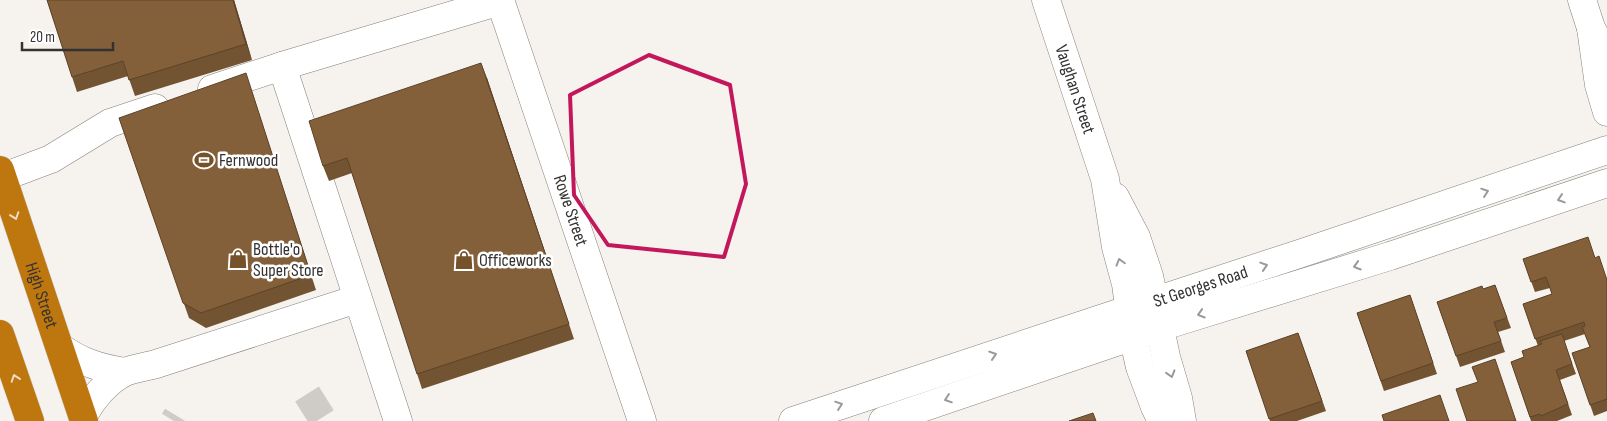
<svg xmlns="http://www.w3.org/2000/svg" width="1607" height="421" viewBox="0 0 1607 421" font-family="'Sofia Sans Condensed',sans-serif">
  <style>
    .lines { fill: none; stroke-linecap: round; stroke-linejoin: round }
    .minor-tunnel { stroke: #cfccc7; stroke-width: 28; stroke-dasharray: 28 14; stroke-linecap: butt }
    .minor-casing { stroke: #85817c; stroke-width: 29 }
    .highway-casing { stroke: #cececd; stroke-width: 29 }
    .minor { stroke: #fff; stroke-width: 28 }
    .highway { stroke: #be760f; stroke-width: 28 }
    .wall { fill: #725332 }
    .shaded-wall { fill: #5c4329 }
    .building { fill: #84603a; stroke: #5c4329 }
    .oneway { stroke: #9a9898 }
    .oneway2 { stroke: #efddc3 }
    .marked { fill: none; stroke: #c2185b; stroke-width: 4; stroke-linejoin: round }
    .labels { text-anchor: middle; stroke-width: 5; stroke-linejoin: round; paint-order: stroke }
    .street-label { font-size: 18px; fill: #343230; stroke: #fff }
    .poi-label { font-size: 18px; fill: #343230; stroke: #fff; text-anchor: start }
  </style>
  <rect width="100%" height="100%" fill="#f6f2ed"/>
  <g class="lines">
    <!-- minor-tunnel -->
    <g class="minor-tunnel">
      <path d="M307,394L324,421"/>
      <path d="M174,421L177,416"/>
    </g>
    <!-- minor casing -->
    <g class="minor-casing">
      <g id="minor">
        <path id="s1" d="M500,0L642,421"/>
        <path id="s2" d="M1046,0L1105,179L1116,247L1126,284L1133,336L1140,367L1155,407L1162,421"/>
        <path d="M1582,0L1591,28L1600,45"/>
        <path d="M1591,28L1599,85L1607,112"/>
        <path d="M282,66L398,421"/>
        <path d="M212,89L282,66L500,1"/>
        <path d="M3,177L51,159L110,123L155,108"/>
        <path d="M1115,197L1136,237L1149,276L1166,357L1178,398L1182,421"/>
        <path d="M60,347C80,362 100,368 125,372"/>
        <path d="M83,416C92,399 107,381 125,372C134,368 146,367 156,364L357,299"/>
        <path id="s3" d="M793,421L1155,301L1299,254L1607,150"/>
        <path d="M883,421L1160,327L1390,256L1607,183"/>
      </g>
    </g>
    <!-- highway casing -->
    <g class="highway-casing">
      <g id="highway">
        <path id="s4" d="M0,170L84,421"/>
        <path d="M0,334L30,421"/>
      </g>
    </g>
    <!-- minor -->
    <use href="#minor" class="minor"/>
    <!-- highway -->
    <use href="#highway" class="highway"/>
  </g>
  <!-- wall -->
  <g class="wall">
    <path d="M47,0H234L252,60L135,96L128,76L77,92Z"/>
    <path d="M487,78L574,339L422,389L352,173L329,181L323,166Z"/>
    <path d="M251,89L316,290L206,328L189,318L119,118Z"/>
    <path d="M1596,258L1607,280V411L1594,416L1572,353L1590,347L1585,334L1564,341L1576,374L1560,380L1572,415L1557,421H1531L1511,362L1524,357L1538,346L1523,304L1552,294L1550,288L1535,292L1523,259Z"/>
    <path d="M1495,285L1511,328L1498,332L1505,352L1460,367L1437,302L1483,289Z"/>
    <path d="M1410,295L1437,374L1384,391L1357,313Z"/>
    <path d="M1298,333L1326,411L1297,421H1270L1246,351Z"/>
  </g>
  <!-- shaded-wall -->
  <g class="shaded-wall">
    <path d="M233,0H234L252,60L246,44Z"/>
    <path d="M481,63L487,78L574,339L569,324Z"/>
  </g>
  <!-- building -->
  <g class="building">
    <path d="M47,0H233L246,44L129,80L123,61L72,77Z"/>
    <path d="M481,63L569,324L417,374L347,158L323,166L309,121Z"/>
    <path d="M246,73L311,275L201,313L183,303L119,118Z"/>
    <path d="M1588,237L1595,258L1599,256L1607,280V399L1590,405L1572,353L1590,347L1582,327L1585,326L1584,322L1535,339L1523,304L1552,294L1546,277L1531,282L1523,259Z"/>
    <path d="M1495,285L1507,318L1494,322L1501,341L1456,356L1437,302L1482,286L1483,289Z"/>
    <path d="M1410,295L1433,363L1381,381L1357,313Z"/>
    <path d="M1298,333L1322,401L1269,419L1246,351Z"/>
    <path d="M1562,334L1572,364L1556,370L1568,404L1541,416L1540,414L1530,417L1511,362L1524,357L1522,351L1542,344L1540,341Z"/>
    <path d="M1495,359L1516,421H1467L1456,389L1478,382L1472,367Z"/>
    <path d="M1440,395L1449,421H1384L1382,415Z"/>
    <path d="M1093,413L1096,421H1069Z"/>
  </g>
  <!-- one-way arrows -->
  <defs><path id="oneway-chevron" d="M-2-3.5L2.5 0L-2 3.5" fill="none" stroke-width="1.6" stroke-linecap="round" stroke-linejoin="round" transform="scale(1.25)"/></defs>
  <g class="oneway">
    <use href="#oneway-chevron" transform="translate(1485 192) rotate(-19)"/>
    <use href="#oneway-chevron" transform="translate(1561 199) rotate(162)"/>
    <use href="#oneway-chevron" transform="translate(1120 262) rotate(-106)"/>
    <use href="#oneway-chevron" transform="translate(1264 266) rotate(-18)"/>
    <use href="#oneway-chevron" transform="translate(1357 266) rotate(163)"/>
    <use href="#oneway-chevron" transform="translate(1201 314) rotate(163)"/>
    <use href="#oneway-chevron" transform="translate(993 355) rotate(-18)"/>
    <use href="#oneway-chevron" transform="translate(1171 374) rotate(73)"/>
    <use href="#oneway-chevron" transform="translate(948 399) rotate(161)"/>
    <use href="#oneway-chevron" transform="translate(839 405) rotate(-19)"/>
  </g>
  <g class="oneway2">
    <use href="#oneway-chevron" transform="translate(15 216) rotate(71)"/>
    <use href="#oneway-chevron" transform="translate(15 378) rotate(-109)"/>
  </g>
  <!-- marked area -->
  <path class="marked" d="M649,55L730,85L746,184L724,257L608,245L574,195L570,95Z"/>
  <!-- icons -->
  <defs>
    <g id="stadium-bare" transform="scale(1.5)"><path d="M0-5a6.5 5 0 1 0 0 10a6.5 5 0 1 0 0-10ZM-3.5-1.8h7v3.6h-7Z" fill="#75522a" stroke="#fff" stroke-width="2.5" paint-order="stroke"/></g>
    <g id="shop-bare" transform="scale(1.5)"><path d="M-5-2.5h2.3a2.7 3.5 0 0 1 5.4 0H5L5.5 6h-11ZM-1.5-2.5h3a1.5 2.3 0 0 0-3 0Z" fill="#75522a" stroke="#fff" stroke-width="2.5" paint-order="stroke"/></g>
  </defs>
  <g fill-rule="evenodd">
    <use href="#stadium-bare" x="204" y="160"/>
    <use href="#shop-bare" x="238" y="259"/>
    <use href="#shop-bare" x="464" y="260"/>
  </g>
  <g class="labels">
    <!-- street labels -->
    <g class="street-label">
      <text dy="6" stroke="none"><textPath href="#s2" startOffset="94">Vaughan Street</textPath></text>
      <text dy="6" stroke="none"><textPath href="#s1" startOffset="222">Rowe Street</textPath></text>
      <text dy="6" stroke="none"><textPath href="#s3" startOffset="429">St Georges Road</textPath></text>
      <text dy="6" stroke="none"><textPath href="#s4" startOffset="132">High Street</textPath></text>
    </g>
    <!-- poi labels -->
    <g class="poi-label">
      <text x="219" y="166">Fernwood</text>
      <text x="253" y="255">Bottle'o<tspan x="253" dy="21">Super Store</tspan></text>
      <text x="479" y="266">Officeworks</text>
    </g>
  </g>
  <!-- scale -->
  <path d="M22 42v8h91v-8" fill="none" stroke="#343230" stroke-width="2.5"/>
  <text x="30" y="42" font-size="15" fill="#343230" stroke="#ffffff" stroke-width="4" paint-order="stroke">20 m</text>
</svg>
